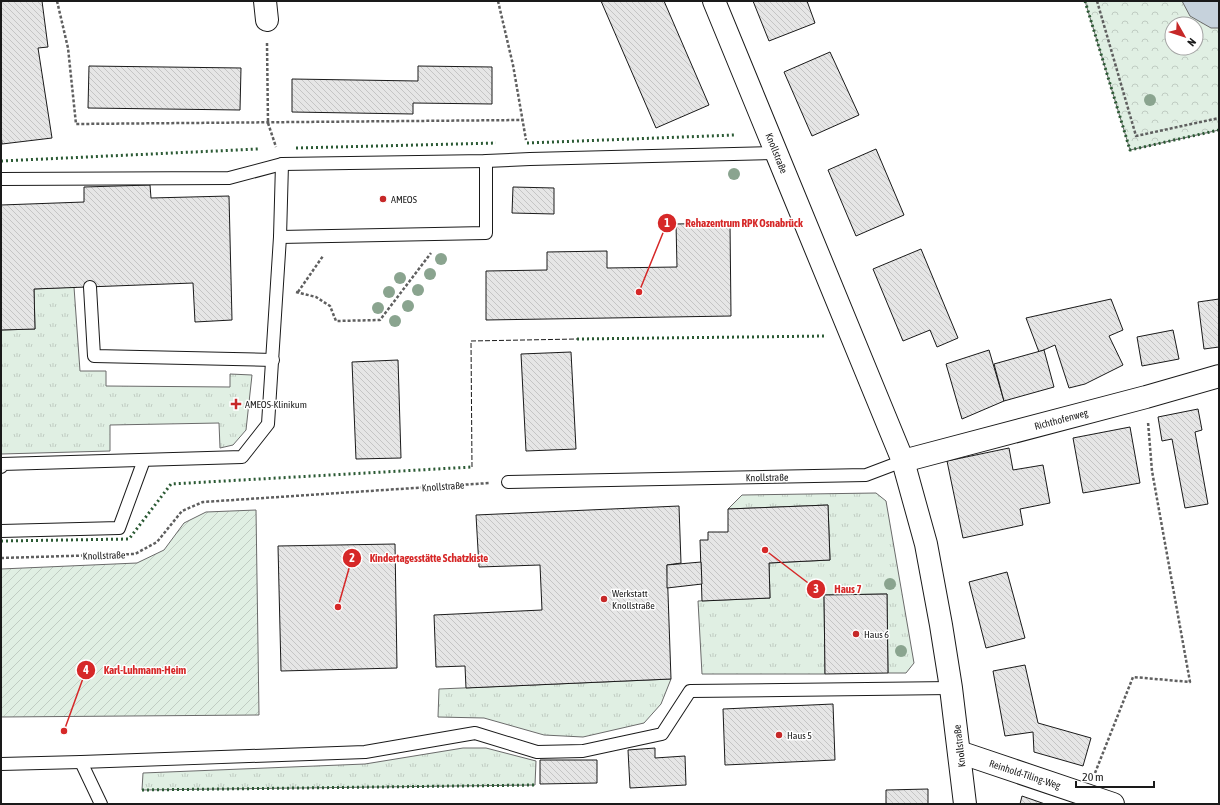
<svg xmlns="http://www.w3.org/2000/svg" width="1220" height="805" viewBox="0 0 1220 805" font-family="'Asap Condensed',sans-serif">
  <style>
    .grass { fill: url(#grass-tufts); stroke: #6a6a6a }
    .park { fill: url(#park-crowns); stroke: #6a6a6a; fill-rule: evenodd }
    .garden { fill: url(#garden-furrows); stroke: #6a6a6a }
    .water { fill: #c6d2dc; stroke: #6a6a6a }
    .building { fill: url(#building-back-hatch); stroke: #1a1a1a }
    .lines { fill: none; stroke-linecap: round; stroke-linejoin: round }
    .service-casing { stroke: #1a1a1a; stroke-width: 14 }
    .minor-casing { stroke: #1a1a1a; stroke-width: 24 }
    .tertiary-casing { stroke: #1a1a1a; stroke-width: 24 }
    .path { stroke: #5f5f5f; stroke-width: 2.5; stroke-dasharray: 3 2; stroke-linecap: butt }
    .service { stroke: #fff; stroke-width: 12 }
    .minor { stroke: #fff; stroke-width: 22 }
    .tertiary { stroke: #fff; stroke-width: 22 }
    .hedge { stroke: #2b5a34; stroke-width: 3; stroke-dasharray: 2 3; stroke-linecap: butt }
    .fence { stroke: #1a1a1a; stroke-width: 1; stroke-dasharray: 5 2; stroke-linecap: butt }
    .tree { fill: #8aa48f }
    .poi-dot { fill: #c62828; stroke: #fff; stroke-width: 1.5 }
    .labels { text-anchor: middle; stroke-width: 3; stroke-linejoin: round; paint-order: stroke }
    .street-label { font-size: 10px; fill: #1a1a1a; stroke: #fff }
    .poi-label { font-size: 10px; fill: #1a1a1a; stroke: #fff; text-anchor: start }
    .leader { fill: none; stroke: #d62828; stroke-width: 1.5 }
    .callout-dot { fill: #d62828; stroke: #fff; stroke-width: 1.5 }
    .mark-label { font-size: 12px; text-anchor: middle; font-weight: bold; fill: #fff }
    .callout-label { font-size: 11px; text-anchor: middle; font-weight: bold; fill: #d62828; stroke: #fff; stroke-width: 3; stroke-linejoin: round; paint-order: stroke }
  </style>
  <defs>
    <pattern id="grass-tufts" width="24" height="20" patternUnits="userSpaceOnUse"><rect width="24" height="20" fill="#e0efe3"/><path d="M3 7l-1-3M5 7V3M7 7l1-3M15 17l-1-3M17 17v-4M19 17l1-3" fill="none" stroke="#c0ccc2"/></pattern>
    <pattern id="park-crowns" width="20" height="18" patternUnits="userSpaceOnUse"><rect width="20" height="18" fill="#e0efe3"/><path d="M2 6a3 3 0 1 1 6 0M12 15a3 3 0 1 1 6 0" fill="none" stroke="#c0ccc2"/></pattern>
    <pattern id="garden-furrows" width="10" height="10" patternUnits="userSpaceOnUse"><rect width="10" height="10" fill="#e0efe3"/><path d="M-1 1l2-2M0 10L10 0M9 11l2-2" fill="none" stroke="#c0ccc2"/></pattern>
    <pattern id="building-back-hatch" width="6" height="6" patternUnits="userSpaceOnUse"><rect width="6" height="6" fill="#e6e6e6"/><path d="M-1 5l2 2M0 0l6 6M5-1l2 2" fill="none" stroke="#c5c5c5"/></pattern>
  </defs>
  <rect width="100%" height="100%" fill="#fff"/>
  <!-- grass -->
  <g class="grass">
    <path d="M74,287L80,371H106V386L230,387V374L252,375L246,430L233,445L220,448L219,423L110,425V451L1,454V330L35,329L34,289Z"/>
    <path d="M876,493L886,501L914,663L906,673H888L887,594L824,595L825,674H702L698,601L770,598L769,563L830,560L828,505L728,509L742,495Z"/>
    <path d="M671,679L661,704L644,723L583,737L544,735L484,718L438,717L439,689Z"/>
    <path d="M463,748H486L536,761L535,785L142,790L143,773L365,764Z"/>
  </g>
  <!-- park -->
  <path class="park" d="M1085,1H1219V130L1130,150ZM1172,24H1196V48H1172Z"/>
  <!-- garden -->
  <path class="garden" d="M256,510L259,715L1,717V569L137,563L164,550L184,523L206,512Z"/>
  <!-- water -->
  <path class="water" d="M1182,1H1219V28H1211L1190,16Z"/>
  <!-- building -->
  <g class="building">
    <path d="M1,1H42L48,47L38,48L52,138L2,144L1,134Z"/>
    <path d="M601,1H664L709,105L656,128Z"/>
    <path d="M753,1H807L815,23L769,41Z"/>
    <path d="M830,52L859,115L812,136L784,72Z"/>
    <path d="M89,66L241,68L240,110L88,108Z"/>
    <path d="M418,66L492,67V104L413,103V114L292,112V79L418,81Z"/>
    <path d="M876,149L904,215L856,236L828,170Z"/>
    <path d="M150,185L151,198L229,196L232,320L195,322L193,283L34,289L35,329L1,330V205L84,202V187Z"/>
    <path d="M513,187L554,188V214L512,213Z"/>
    <path d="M730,223L731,316L486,320V271L547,270V252L607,251V268L677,267L676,224Z"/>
    <path d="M921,249L958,338L937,347L930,330L903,341L873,269Z"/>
    <path d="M1111,299L1123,330L1109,336L1123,365L1085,384L1069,388L1055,345L1039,352L1026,318Z"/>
    <path d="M1219,299V347L1204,349L1198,302Z"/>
    <path d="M1173,330L1179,359L1142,366L1137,337Z"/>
    <path d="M989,350L1004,401L962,419L946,364Z"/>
    <path d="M1044,350L1054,387L1004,401L994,364Z"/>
    <path d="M571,352L576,449L526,451L521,354Z"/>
    <path d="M398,360L401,458L356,459L352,362Z"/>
    <path d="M1198,409L1202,430L1195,432L1208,504L1185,508L1172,439L1162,441L1158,417Z"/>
    <path d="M1130,427L1140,483L1083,493L1073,438Z"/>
    <path d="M1009,448L1013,470L1043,465L1050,503L1020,509L1023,525L963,538L947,461Z"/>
    <path d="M828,505L830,560L769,563L770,598L702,601L700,540H708V532H728V509Z"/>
    <path d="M679,506L681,563L667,565L671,679L466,688L465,666L436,667L434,615L542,610L540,565L479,567L476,515Z"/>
    <path d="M395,544L397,668L281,671L278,546Z"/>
    <path d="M701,562L702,584L667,588V565Z"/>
    <path d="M1007,572L1025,638L986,648L969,582Z"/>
    <path d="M887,594L888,673L825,674L824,595Z"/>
    <path d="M1025,665L1038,723L1091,738L1083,766L1034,752L1033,732L1005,736L993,671Z"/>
    <path d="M833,704L835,760L725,765L723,709Z"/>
    <path d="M655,748V758L685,756L686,785L630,788L628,750Z"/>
    <path d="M540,760H597V783L540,784Z"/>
    <path d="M928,789V804H886V790Z"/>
    <path d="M1022,796L1045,804H1020Z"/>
  </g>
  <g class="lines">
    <!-- service casing -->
    <g class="service-casing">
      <g id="service">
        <path d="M1,179L229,178L282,164L486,161L530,159L777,153"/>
        <path d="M280,237L486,233V161"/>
        <path d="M90,287L94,356L273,360"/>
        <path d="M1,467L2,464L242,457L268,424L280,237L282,164"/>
        <path d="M508,482L866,475L903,461"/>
        <path d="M1,531L119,528L144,460"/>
        <path d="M81,762L101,804"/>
        <path d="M1,764L81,762L365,752L475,733L537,752L583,751L662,734L690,691L951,688"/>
      </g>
    </g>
    <!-- minor casing -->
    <g class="minor-casing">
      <g id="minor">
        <path d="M265,1L267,20"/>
        <path d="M903,461L1146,397L1219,376"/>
        <path d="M959,752L1113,804"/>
      </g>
    </g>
    <!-- tertiary casing -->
    <g class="tertiary-casing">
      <path id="tertiary" d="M714,1L903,461L926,544L941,625L951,688L965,804"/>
    </g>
    <!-- path -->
    <g class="path">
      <path d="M57,1L68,48L76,124L522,120"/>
      <path d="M498,1L513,65L526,140"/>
      <path d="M1097,1L1136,136L1219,118"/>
      <path d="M267,43L268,123L276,147"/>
      <path d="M296,292L316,297L330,306L336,321L380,320L431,253"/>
      <path d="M298,292L323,256"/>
      <path d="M1,558L135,554L157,542L182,511L203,502L490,483"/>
      <path d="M1095,773L1133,677L1190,682L1152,471L1148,422"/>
    </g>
    <!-- service -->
    <use href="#service" class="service"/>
    <!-- minor -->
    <use href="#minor" class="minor"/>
    <!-- tertiary -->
    <use href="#tertiary" class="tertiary"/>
    <!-- hedge -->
    <g class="hedge">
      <path d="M1085,1L1130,150L1219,130"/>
      <path d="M527,143L735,135"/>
      <path d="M296,148L496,143"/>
      <path d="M1,161L258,149"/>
      <path d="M577,339L827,336"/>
      <path d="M1,541L129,539L171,484L472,467"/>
      <path d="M142,790L535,785"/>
    </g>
    <!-- fence -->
    <path class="fence" d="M472,467L471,341L577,339"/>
  </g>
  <!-- trees -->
  <g class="tree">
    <circle cx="1150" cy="100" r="6"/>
    <circle cx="734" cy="174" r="6"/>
    <circle cx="441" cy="259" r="6"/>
    <circle cx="430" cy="274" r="6"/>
    <circle cx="400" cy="278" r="6"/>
    <circle cx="418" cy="290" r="6"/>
    <circle cx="389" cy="292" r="6"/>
    <circle cx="408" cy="306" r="6"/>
    <circle cx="378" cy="308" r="6"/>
    <circle cx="395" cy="321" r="6"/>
    <circle cx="890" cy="584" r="6"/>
    <circle cx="901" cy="651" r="6"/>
  </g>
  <!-- markers -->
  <g class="poi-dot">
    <circle cx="383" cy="199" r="4"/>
    <path d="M234 398h4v4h4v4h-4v4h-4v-4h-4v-4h4z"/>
    <circle cx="604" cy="599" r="4"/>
    <circle cx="856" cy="634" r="4"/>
    <circle cx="779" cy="735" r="4"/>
  </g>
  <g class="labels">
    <!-- street labels -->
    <g class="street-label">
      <text transform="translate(777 153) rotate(68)" y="4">Knollstraße</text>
      <text transform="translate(1061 419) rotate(-15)" y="4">Richthofenweg</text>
      <text transform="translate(767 477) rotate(-1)" y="4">Knollstraße</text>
      <text transform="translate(443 486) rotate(-4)" y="4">Knollstraße</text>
      <text transform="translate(104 555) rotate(-2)" y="4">Knollstraße</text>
      <text transform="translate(959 746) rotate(-97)" y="4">Knollstraße</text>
      <text transform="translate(1025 774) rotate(18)" y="4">Reinhold-Tiling-Weg</text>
    </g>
    <!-- poi labels -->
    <g class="poi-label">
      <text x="391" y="203">AMEOS</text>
      <text x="245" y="408">AMEOS-Klinikum</text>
      <text x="612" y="597">Werkstatt<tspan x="612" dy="12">Knollstraße</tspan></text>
      <text x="864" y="638">Haus 6</text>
      <text x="787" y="739">Haus 5</text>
    </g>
  </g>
  <!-- callouts -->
  <path class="leader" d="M639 292L667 223M338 607L352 558M765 550L816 589M64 731L86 670"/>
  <g class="callout-dot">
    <circle cx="639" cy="292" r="4"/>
    <circle cx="338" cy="607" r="4"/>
    <circle cx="765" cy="550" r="4"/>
    <circle cx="64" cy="731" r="4"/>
    <circle cx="667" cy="223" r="10"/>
    <circle cx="352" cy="558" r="10"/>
    <circle cx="816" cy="589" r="10"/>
    <circle cx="86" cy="670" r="10"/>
  </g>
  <g class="mark-label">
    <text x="667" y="227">1</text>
    <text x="352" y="562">2</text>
    <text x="816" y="593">3</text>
    <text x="86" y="674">4</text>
  </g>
  <g class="callout-label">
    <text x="744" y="227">Rehazentrum RPK Osnabrück</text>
    <text x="429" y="562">Kindertagesstätte Schatzkiste</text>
    <text x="848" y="593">Haus 7</text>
    <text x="145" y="674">Karl-Luhmann-Heim</text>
  </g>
  <!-- border -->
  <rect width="1220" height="805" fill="none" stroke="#1a1a1a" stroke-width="4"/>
  <!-- north arrow -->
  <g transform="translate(1184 36) rotate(129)"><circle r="19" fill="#ffffff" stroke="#a3a3a3"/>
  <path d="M0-3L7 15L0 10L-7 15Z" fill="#c62828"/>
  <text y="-6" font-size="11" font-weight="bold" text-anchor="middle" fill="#1a1a1a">N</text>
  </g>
  <!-- scale -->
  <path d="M1076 781v6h78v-6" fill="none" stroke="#1a1a1a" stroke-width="2"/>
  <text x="1082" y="781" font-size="12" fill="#1a1a1a" stroke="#ffffff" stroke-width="3" paint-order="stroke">20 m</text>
</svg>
